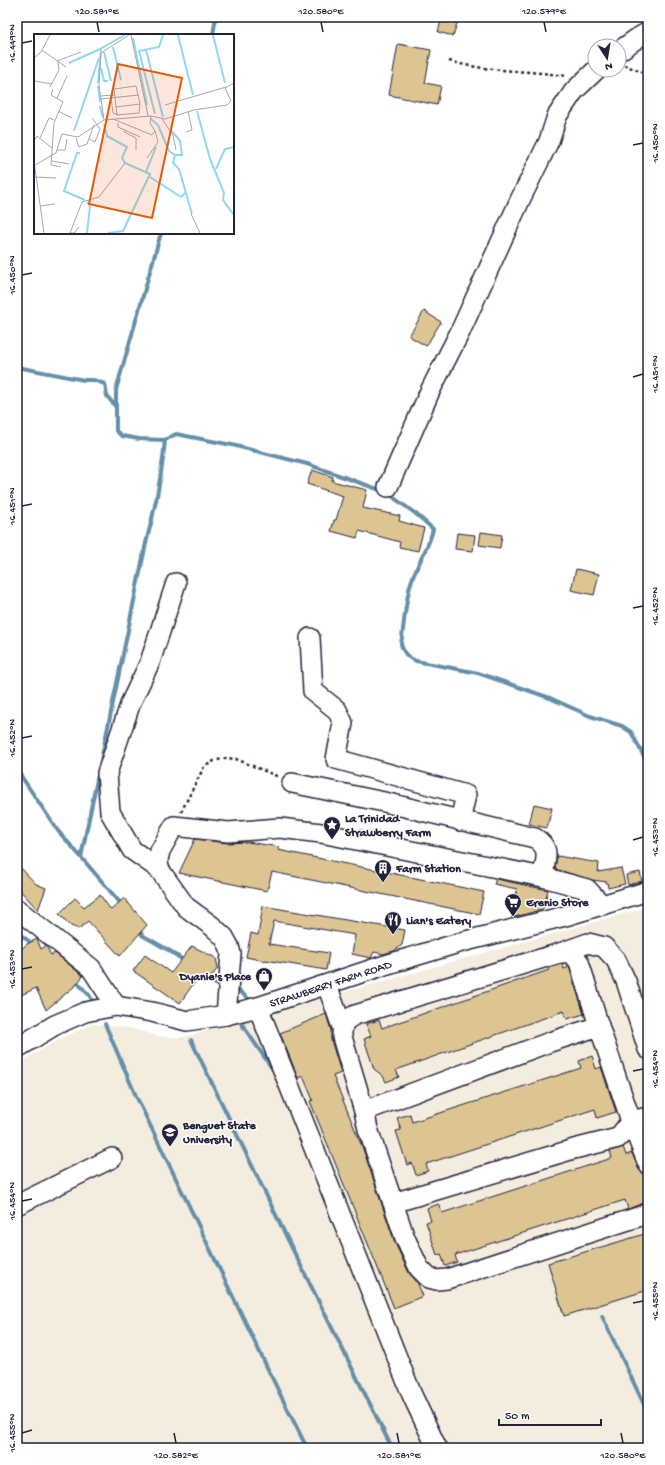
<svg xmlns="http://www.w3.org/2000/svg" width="665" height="1465" viewBox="0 0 665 1465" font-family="'Gochi Hand',sans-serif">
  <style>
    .built { fill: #f4eddf }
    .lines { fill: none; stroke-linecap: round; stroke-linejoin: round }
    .stream { stroke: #658fa9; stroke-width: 4 }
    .building { fill: #dcc493; stroke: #22223b }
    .minor-casing { stroke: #22223b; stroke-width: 22 }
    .path { stroke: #22223b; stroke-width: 2.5; stroke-dasharray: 3 3; stroke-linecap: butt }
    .minor { stroke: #fff; stroke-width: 19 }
    .ticks { fill: none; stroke: #22223b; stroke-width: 1.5 }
    .labels { text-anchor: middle; stroke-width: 3; stroke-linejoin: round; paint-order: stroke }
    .poi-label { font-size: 12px; font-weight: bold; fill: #22223b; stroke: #fff; text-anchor: start }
    .street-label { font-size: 12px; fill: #22223b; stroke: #fff }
    .inset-river { fill: none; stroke: #91d7f3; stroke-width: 2 }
    .inset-road { fill: none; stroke: #a7a7b1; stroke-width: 1 }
    .view { fill: #e8590c; fill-opacity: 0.15; stroke: #e8590c; stroke-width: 2 }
    .inset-edge { fill: none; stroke: #22223b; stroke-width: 2 }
    .neatline { fill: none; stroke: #22223b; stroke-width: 1.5 }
    .ticks-label { font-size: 10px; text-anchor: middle; fill: #22223b }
  </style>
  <rect width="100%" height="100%" fill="#fff"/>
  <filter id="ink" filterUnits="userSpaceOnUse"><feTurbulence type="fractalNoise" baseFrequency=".025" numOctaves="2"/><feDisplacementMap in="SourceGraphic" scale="8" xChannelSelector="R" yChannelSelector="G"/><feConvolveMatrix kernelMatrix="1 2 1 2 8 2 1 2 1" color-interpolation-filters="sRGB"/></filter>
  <g filter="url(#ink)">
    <!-- built -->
    <path class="built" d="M648,907V1448H17V1064L62,1038L92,1024L130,1028L158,1036L180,1038Z"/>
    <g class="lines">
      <!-- stream -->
      <g class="stream">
        <path d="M213,35L216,17"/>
        <path d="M161,233L116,390V431L122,436L139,439L165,440L176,434L232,445L307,464L386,492L416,514L433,529C429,549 415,566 410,586C405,605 404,625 401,644C404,654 407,657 416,661L478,673L550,698L590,716L622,726L631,732L648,764"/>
        <path d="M17,367L84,380H93L105,384L107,396L115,406"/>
        <path d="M17,770L58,831L81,857L122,905"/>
        <path d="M81,857L146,543C155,509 162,475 165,440"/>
        <path d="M139,928L142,935L170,951L186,962"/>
        <path d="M17,932L34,945"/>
        <path d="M206,977L223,989"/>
        <path d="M74,979L89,995L95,1005"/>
        <path d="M238,990L250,1000"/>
        <path d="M241,1023L276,1074"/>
        <path d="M105,1024L136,1096L278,1390L307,1448"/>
        <path d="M191,1040L291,1246L392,1448"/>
        <path d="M602,1316L648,1413"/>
      </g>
    </g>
    <!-- building -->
    <g class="building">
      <path d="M442,17H459L453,36L438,32Z"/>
      <path d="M398,44L431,50L425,83L441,86L437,105L389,95Z"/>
      <path d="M424,311L441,322L426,346L409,336Z"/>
      <path d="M312,470L333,477L332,481L367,490L363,508L400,516L399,521L424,528L418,551L399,547L400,542L359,531L357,538L331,531L334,520H336L343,496L307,484Z"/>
      <path d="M481,532L502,535L500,548L479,545Z"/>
      <path d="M457,533L475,535L473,551L455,549Z"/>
      <path d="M576,569L599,574L594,595L571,590Z"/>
      <path d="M534,804L552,808L547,828L529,824Z"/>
      <path d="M195,839L227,843L248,842L279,847L278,850L484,892L479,914L272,872L267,891L179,873Z"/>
      <path d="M557,856L599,863L598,872L621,868L625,884L608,888L607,882L592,880L555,869Z"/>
      <path d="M17,864L36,884L46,888L38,910L17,887Z"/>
      <path d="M640,872L642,881L628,885L626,875Z"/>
      <path d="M496,879L548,890L543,909L512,918L517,889L494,884Z"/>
      <path d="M100,895L111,910L124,898L147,925L120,956L88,921L79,929L71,926L59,914L75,898L84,907Z"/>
      <path d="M263,906L405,930L402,945L394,951L383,954L374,952L371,958L352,954L355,935L274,921L269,944L329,953L326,970L265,960V961L246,957L251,933L258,935Z"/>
      <path d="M37,939L41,949L46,946L51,955L55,953L83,976L76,985L46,1010L36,988L17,997V953L27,944Z"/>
      <path d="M192,946L216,958L218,968L206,983L198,977L180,1003L133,971L145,955L171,973Z"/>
      <path d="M562,964L564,969L569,967L584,1014L567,1019L564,1011L396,1070L399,1077L386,1082L383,1076L374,1069L364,1039L371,1036L366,1024L379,1020L382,1028L549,970L548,968Z"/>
      <path d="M326,1014L331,1030V1040L341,1073L333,1076L363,1149L395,1243L409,1273L417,1282L423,1296L394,1308L310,1101L313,1100L303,1076L298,1078L280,1033Z"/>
      <path d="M592,1056L596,1069L601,1067L616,1112L597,1118L595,1109L426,1164L428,1171L416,1175L412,1163L407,1165L396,1131L401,1130L397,1118L410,1114L412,1122L581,1068L579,1061Z"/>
      <path d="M623,1147L626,1155L632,1153L638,1168L641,1172L645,1174L648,1183V1189L645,1190L648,1201L628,1209L625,1200L455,1255L457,1262L445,1266L441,1254L437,1255L426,1222L431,1221L427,1208L439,1204L442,1213L612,1158L610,1151Z"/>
      <path d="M648,1233V1290L564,1316L548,1263Z"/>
    </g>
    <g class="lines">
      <!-- minor casing -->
      <g class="minor-casing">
        <g id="minor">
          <path d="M619,51L639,37L648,32"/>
          <path d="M388,487L430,391L460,332L520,200L549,141L557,116L574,91L596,70"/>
          <path d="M310,638L313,691L337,710L343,723L336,759L466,795L460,821"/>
          <path d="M292,783L384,802L535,838C552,849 545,859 543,877"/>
          <path d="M159,869L132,850L110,812L107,773L131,702L150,662L176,583"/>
          <path d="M17,909L91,968L116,1006"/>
          <path d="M560,953L588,943L604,947L616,960L626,981L648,1049"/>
          <path d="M327,985L342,1027"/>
          <path d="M258,1007L412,1395L437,1448"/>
          <path d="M226,1015L231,954L229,946L224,937L212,926L186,907L159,869L158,860L160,851L174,826L228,832L280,828L321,833L543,877L587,889L602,905"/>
          <path id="s1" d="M17,1048L55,1025L85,1012L116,1006L152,1012L187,1021L226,1015L258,1007L385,965L462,942L569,915L648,891"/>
          <path d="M364,1111L342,1037C342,1024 343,1021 355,1015L560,953C570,952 573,954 579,962L599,1026"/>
          <path d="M648,1164L631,1121L599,1026L550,1042L364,1111L368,1129L393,1203L405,1238L419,1268L429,1278L437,1280L447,1279L644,1215L648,1212"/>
          <path d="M393,1203L574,1149L618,1138L631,1121L648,1117"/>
          <path d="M17,1205L112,1158"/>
        </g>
      </g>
      <!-- path -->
      <g class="path">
        <path d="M449,61C487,72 527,70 566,76"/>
        <path d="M624,65L648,74"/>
        <path d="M181,812L204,767L214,761L226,758L236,759L279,777"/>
      </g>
      <!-- minor -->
      <use href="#minor" class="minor"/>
    </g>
  </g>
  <!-- ticks -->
  <path class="ticks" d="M97,22L99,32M321,22L323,32M544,22L546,32M22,43L32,41M633,145L643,143M22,275L32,273M633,377L643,374M22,506L32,504M633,608L643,606M22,738L32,736M633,840L643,837M22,969L32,967M633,1071L643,1069M22,1201L32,1199M633,1303L643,1301M22,1433L32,1430M174,1433L176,1443M397,1433L399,1443M621,1433L623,1443"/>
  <!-- icons -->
  <defs>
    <g id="sight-pin" transform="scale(0.9)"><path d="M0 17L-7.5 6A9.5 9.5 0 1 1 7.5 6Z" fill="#22223b" stroke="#fff"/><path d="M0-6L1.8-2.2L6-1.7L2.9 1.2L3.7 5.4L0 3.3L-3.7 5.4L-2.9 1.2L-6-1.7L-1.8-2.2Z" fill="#fff"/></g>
    <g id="building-pin" transform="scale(0.9)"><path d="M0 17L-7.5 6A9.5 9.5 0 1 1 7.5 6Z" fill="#22223b" stroke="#fff"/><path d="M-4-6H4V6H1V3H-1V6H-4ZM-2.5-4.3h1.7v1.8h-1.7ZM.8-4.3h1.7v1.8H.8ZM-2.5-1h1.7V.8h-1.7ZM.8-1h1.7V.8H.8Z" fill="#fff"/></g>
    <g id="supermarket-pin" transform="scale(0.9)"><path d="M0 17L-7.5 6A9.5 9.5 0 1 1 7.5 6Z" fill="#22223b" stroke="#fff"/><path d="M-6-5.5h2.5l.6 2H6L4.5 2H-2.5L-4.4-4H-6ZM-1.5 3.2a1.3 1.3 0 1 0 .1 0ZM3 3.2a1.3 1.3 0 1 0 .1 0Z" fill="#fff"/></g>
    <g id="restaurant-pin" transform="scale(0.9)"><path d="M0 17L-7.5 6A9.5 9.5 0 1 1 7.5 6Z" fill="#22223b" stroke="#fff"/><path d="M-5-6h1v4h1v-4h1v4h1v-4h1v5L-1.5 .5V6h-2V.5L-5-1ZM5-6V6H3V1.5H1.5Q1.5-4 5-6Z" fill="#fff"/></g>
    <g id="shop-pin" transform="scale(0.9)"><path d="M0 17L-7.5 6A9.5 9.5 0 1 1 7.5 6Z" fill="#22223b" stroke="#fff"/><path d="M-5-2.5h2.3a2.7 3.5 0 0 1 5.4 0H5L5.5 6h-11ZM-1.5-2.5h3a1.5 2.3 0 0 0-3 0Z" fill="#fff"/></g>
    <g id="university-pin" transform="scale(0.9)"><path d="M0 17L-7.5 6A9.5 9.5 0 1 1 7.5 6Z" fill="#22223b" stroke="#fff"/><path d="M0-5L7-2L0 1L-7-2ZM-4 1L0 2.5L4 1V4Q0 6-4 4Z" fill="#fff"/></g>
  </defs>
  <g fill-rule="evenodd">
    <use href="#sight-pin" x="332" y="825"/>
    <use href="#building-pin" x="383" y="868"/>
    <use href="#supermarket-pin" x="513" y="902"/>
    <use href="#restaurant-pin" x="393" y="920"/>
    <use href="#shop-pin" x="264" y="976"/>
    <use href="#university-pin" x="170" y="1132"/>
  </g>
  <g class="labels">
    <!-- poi labels -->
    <g class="poi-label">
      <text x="345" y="822">La Trinidad<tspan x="345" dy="14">Strawberry Farm</tspan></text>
      <text x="396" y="872">Farm Station</text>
      <text x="526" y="906">Erenio Store</text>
      <text x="406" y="924">Lian's Eatery</text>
      <text x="251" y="980" text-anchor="end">Dyanie's Place</text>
      <text x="183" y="1129">Benguet State<tspan x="183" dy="14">University</tspan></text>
    </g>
    <!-- street labels -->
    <g class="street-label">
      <text dy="4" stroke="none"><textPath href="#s1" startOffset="330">STRAWBERRY FARM ROAD</textPath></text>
    </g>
  </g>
  <!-- overview -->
  <g transform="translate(34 34)">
    <rect width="200" height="200" fill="#fff"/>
    <path class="inset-river" d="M144,1L159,61M179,1L191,49M99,4L113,71M79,13L87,46M112,16L129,83M70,18L77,47M35,29L64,16L91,1M67,34L70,47H74M64,49L67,15M64,52L66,68M66,72L69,84M163,77L176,125L190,159L189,166L200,181M121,80L105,17L125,13L129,1M117,85L124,91L135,117L141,121H148L146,107L137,96M70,90L73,102L93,113L88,124L91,129L116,140L89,197L74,199M40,97L65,24M46,119H43L30,157L51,166M141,121L139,129L145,135L158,180M182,135L191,115L200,113M112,138L122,113M116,143L147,163L152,158M53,199L56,172L53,168"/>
    <path class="inset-road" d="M97,1L114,82M8,16L32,33M0,24L7,18L16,1M23,27L47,18M0,47L18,50M102,52L106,70L82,73L80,55ZM16,53L25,36L24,28M19,55L17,61L29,68L20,89L17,131L27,133M66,62L80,61M23,64L33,42M77,64L79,79L84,81M66,65L105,61M131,71L192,53M82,73L83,81L105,79L106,70M24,77L38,84M79,85L118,101L121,97L116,89L117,82M128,85L139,101L142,116M70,86L65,51L67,19L95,1M84,89V93L106,103M91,96L90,98L102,104V116M152,98L158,96L154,77M6,104L15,84L20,86M42,104L45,113L53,110L60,91M55,105L61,108L66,95L58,84M0,107L3,102L18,114M23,116H31L33,105M113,124L124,108L121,97M0,127L10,199M18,127L35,130M1,131L22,119L28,100L44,103L70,86L117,82L131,85L160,76L193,71L197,67L191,54L200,49M0,143L22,144M6,172L21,170M157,180L166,199M35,199H40L45,193M36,199L48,168L65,163L91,129"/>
    <path class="view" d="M84,30L148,44L118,184L55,170Z"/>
    <rect width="200" height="200" class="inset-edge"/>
  </g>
  <!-- margin -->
  <rect width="665" height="1465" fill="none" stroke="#fff" stroke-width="44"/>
  <!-- north arrow -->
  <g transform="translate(607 58) rotate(168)"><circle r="19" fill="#ffffff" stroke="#a7a7b1"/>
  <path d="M0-3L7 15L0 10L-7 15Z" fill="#22223b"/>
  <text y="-6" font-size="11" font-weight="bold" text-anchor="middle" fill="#22223b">N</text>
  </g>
  <!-- scale -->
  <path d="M499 1419v6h102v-6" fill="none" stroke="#22223b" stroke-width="2"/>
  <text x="505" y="1419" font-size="12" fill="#22223b" stroke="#ffffff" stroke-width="3" paint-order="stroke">50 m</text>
  <rect x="22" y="22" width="621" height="1421" class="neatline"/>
  <g class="ticks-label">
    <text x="97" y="14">120.581°E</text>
    <text x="321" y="14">120.580°E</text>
    <text x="544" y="14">120.579°E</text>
    <text transform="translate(11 43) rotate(-90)" y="4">16.449°N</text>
    <text transform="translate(654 143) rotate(-90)" y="4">16.450°N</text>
    <text transform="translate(11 275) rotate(-90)" y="4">16.450°N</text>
    <text transform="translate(654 374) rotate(-90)" y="4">16.451°N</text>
    <text transform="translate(11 506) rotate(-90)" y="4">16.451°N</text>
    <text transform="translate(654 606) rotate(-90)" y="4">16.452°N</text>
    <text transform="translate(11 738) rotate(-90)" y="4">16.452°N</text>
    <text transform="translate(654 837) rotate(-90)" y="4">16.453°N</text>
    <text transform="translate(11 969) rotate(-90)" y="4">16.453°N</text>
    <text transform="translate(654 1069) rotate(-90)" y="4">16.454°N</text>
    <text transform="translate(11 1201) rotate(-90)" y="4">16.454°N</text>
    <text transform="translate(654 1301) rotate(-90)" y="4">16.455°N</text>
    <text transform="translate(11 1433) rotate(-90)" y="4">16.455°N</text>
    <text x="176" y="1458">120.582°E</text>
    <text x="399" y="1458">120.581°E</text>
    <text x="623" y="1458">120.580°E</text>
  </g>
</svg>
